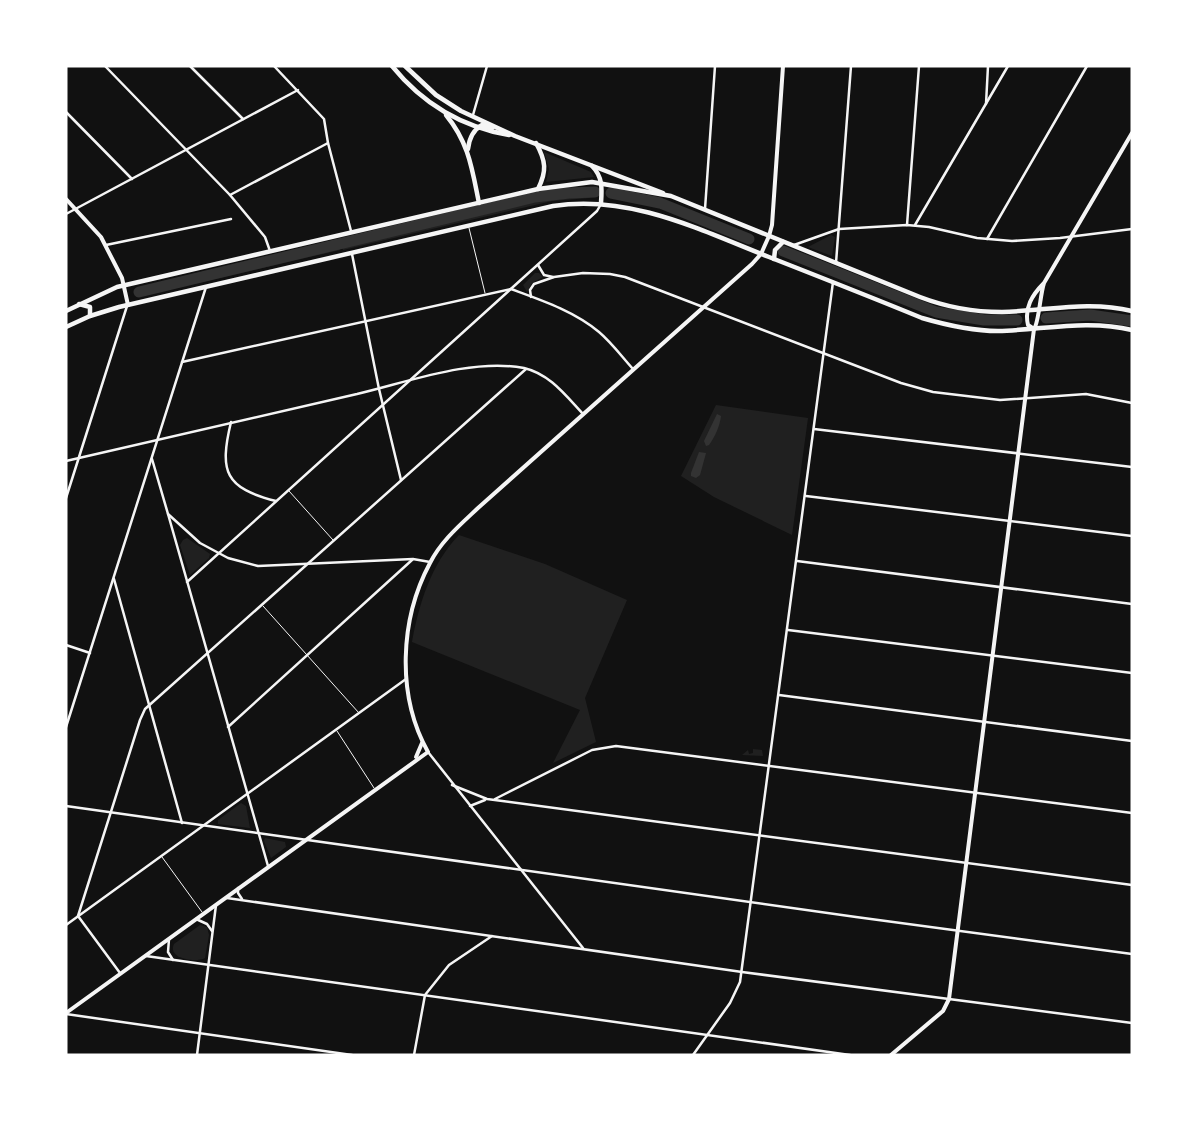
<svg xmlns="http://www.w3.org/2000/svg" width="1198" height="1121" viewBox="0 0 1198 1121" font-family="Manrope,sans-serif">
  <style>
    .green { fill: #202020 }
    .water { fill: #333 }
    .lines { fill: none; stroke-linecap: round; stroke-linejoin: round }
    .river { stroke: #333; stroke-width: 11 }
    .service { stroke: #f5f5f5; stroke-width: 1 }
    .minor { stroke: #f5f5f5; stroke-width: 2.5 }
    .tertiary { stroke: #f5f5f5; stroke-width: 4 }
    .secondary { stroke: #f5f5f5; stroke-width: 4 }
    .primary { stroke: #f5f5f5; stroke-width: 4.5 }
  </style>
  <rect width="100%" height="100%" fill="#111"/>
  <!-- green -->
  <g class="green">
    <path d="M544,152L591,172L594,177L546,182L549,169Z"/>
    <path d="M592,194L589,198L552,201L343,250L342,245L536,200Z"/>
    <path d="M831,235L835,237L832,256L808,247Z"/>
    <path d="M339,246L340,250L141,296V294L163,287Z"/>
    <path d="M535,273H539L543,277L532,283L527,292L523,285Z"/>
    <path d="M716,405L808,418L792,535L714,497L681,476Z"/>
    <path d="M459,535L545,564L627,600L585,698L596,742L553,763L580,710L412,642C419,604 431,564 459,535Z"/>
    <path d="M187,538L210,554L209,558L190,575L180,545L183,540Z"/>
    <path d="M753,749L762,750L763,756L742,755L748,750L749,754L753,753Z"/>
    <path d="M241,803L246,806L250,828L218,824V820Z"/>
    <path d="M265,838L285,842L286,847L271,858L264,841Z"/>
    <path d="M200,925L207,927L209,935L205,958C196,963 167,959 174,944Z"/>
  </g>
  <!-- water -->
  <g class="water">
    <path d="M717,414L721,416C720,425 715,437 709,445L706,446L704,441Z"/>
    <path d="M699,452L706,453L700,475L696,478L691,476V473Z"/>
  </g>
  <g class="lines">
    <!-- river -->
    <g class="river">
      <path d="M611,193L660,203L749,239"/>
      <path d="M783,251L936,312L984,320H1017"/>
      <path d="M139,292L535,197L569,193L595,192"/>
      <path d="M1046,318L1090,315L1132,321"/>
    </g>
    <!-- service -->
    <g class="service">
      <path d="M469,228L485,293"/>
      <path d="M289,491L333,540"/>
      <path d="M263,606L359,713"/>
      <path d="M337,731L374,788"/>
      <path d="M162,857L202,912"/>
    </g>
    <!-- minor -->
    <g class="minor">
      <path d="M105,66L230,195L265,237L270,251"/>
      <path d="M190,66L243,119"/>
      <path d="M274,66L324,119L328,143L351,231"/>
      <path d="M986,104L988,66"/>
      <path d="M66,112L132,179"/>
      <path d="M473,115L487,66"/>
      <path d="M230,195L328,143"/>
      <path d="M705,209L715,66"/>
      <path d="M66,214L298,90"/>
      <path d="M907,225L919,66"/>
      <path d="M915,225L1008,66"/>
      <path d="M987,239L1087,66"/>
      <path d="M106,245L231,219"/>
      <path d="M794,245L839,229L907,225L929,227L977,238L1012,241L1060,238L1132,229"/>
      <path d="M352,254L379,389L401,480"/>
      <path d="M836,263L851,66"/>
      <path d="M538,265L544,275L553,277"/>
      <path d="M531,297L530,290L534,284L554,277L583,273L610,274L625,277L901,383L933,392L1000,400L1086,394L1132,403"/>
      <path d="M182,362L511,289C541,300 574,311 599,332C612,343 622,357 633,369"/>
      <path d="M231,422C219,472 225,488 276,501"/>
      <path d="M814,429L1132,467"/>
      <path d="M152,459L168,514L200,543L228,558L258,566L413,559L430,562"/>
      <path d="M66,461C163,438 260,416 357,394C408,382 472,358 524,368C550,374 566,396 583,414"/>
      <path d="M806,496L1132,536"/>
      <path d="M66,498L127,306"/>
      <path d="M168,514L268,866"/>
      <path d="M797,561L1132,604"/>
      <path d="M114,579L182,823"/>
      <path d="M187,582L597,211L601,204"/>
      <path d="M788,630L1132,673"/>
      <path d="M66,645L90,653"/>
      <path d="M779,695L1132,741"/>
      <path d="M66,727L206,287"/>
      <path d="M228,727L412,560"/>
      <path d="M428,752L583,948"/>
      <path d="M452,785L487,799L1132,885"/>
      <path d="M495,799L592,750L616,746L1132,813"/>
      <path d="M66,806L856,917L1132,954"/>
      <path d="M470,806L485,800"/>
      <path d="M238,888V893L242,899"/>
      <path d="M227,898L742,972L1132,1023"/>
      <path d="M196,919L207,924L212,931"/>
      <path d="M66,925L406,679"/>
      <path d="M169,939L168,952L173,960"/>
      <path d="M146,956L850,1055"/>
      <path d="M120,973L78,916L140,720L145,709L526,369"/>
      <path d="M66,1014L352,1055"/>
      <path d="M197,1055L216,905"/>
      <path d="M414,1055L425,995L449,965L492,936"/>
      <path d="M693,1055L730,1003L740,982L833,282"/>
    </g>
    <!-- tertiary -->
    <g class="tertiary">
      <path d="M66,199L101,237L122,278L128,305"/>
      <path d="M769,236L772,225L783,66"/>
      <path d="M891,1055L943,1011L949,999L1034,329"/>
    </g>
    <!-- secondary -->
    <g class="secondary">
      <path d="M1044,283C1032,295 1024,308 1028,325L1034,329C1039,322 1040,295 1044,283L1132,133"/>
      <path d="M416,757L422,743"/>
      <path d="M66,1013L428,752C396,695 400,619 430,563C441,541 460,525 478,508L752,264L761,254L769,236"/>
    </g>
    <!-- primary -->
    <g class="primary">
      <path d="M392,66C422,103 462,127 509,135"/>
      <path d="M405,66L436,95L461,111L515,136L663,193"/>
      <path d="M446,115C469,143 472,169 479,203"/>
      <path d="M536,143C546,161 547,171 538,189"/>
      <path d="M468,149C469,140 473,130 482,125L492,128"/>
      <path d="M592,166C603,177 602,189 601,203"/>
      <path d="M774,259L775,250L783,242"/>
      <path d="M79,304L90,307V316"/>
      <path d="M66,311L117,287L538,189L592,182L671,196L920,297C946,307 974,312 1002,312C1046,311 1088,300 1132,311"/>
      <path d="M66,327L90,316L119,307L553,206C630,194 700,230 769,257C820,277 871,297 922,318C946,325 972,331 998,331C1043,330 1087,319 1132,330"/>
    </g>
  </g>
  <!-- border -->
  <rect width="1198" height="1121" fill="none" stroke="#ffffff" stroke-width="135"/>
</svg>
